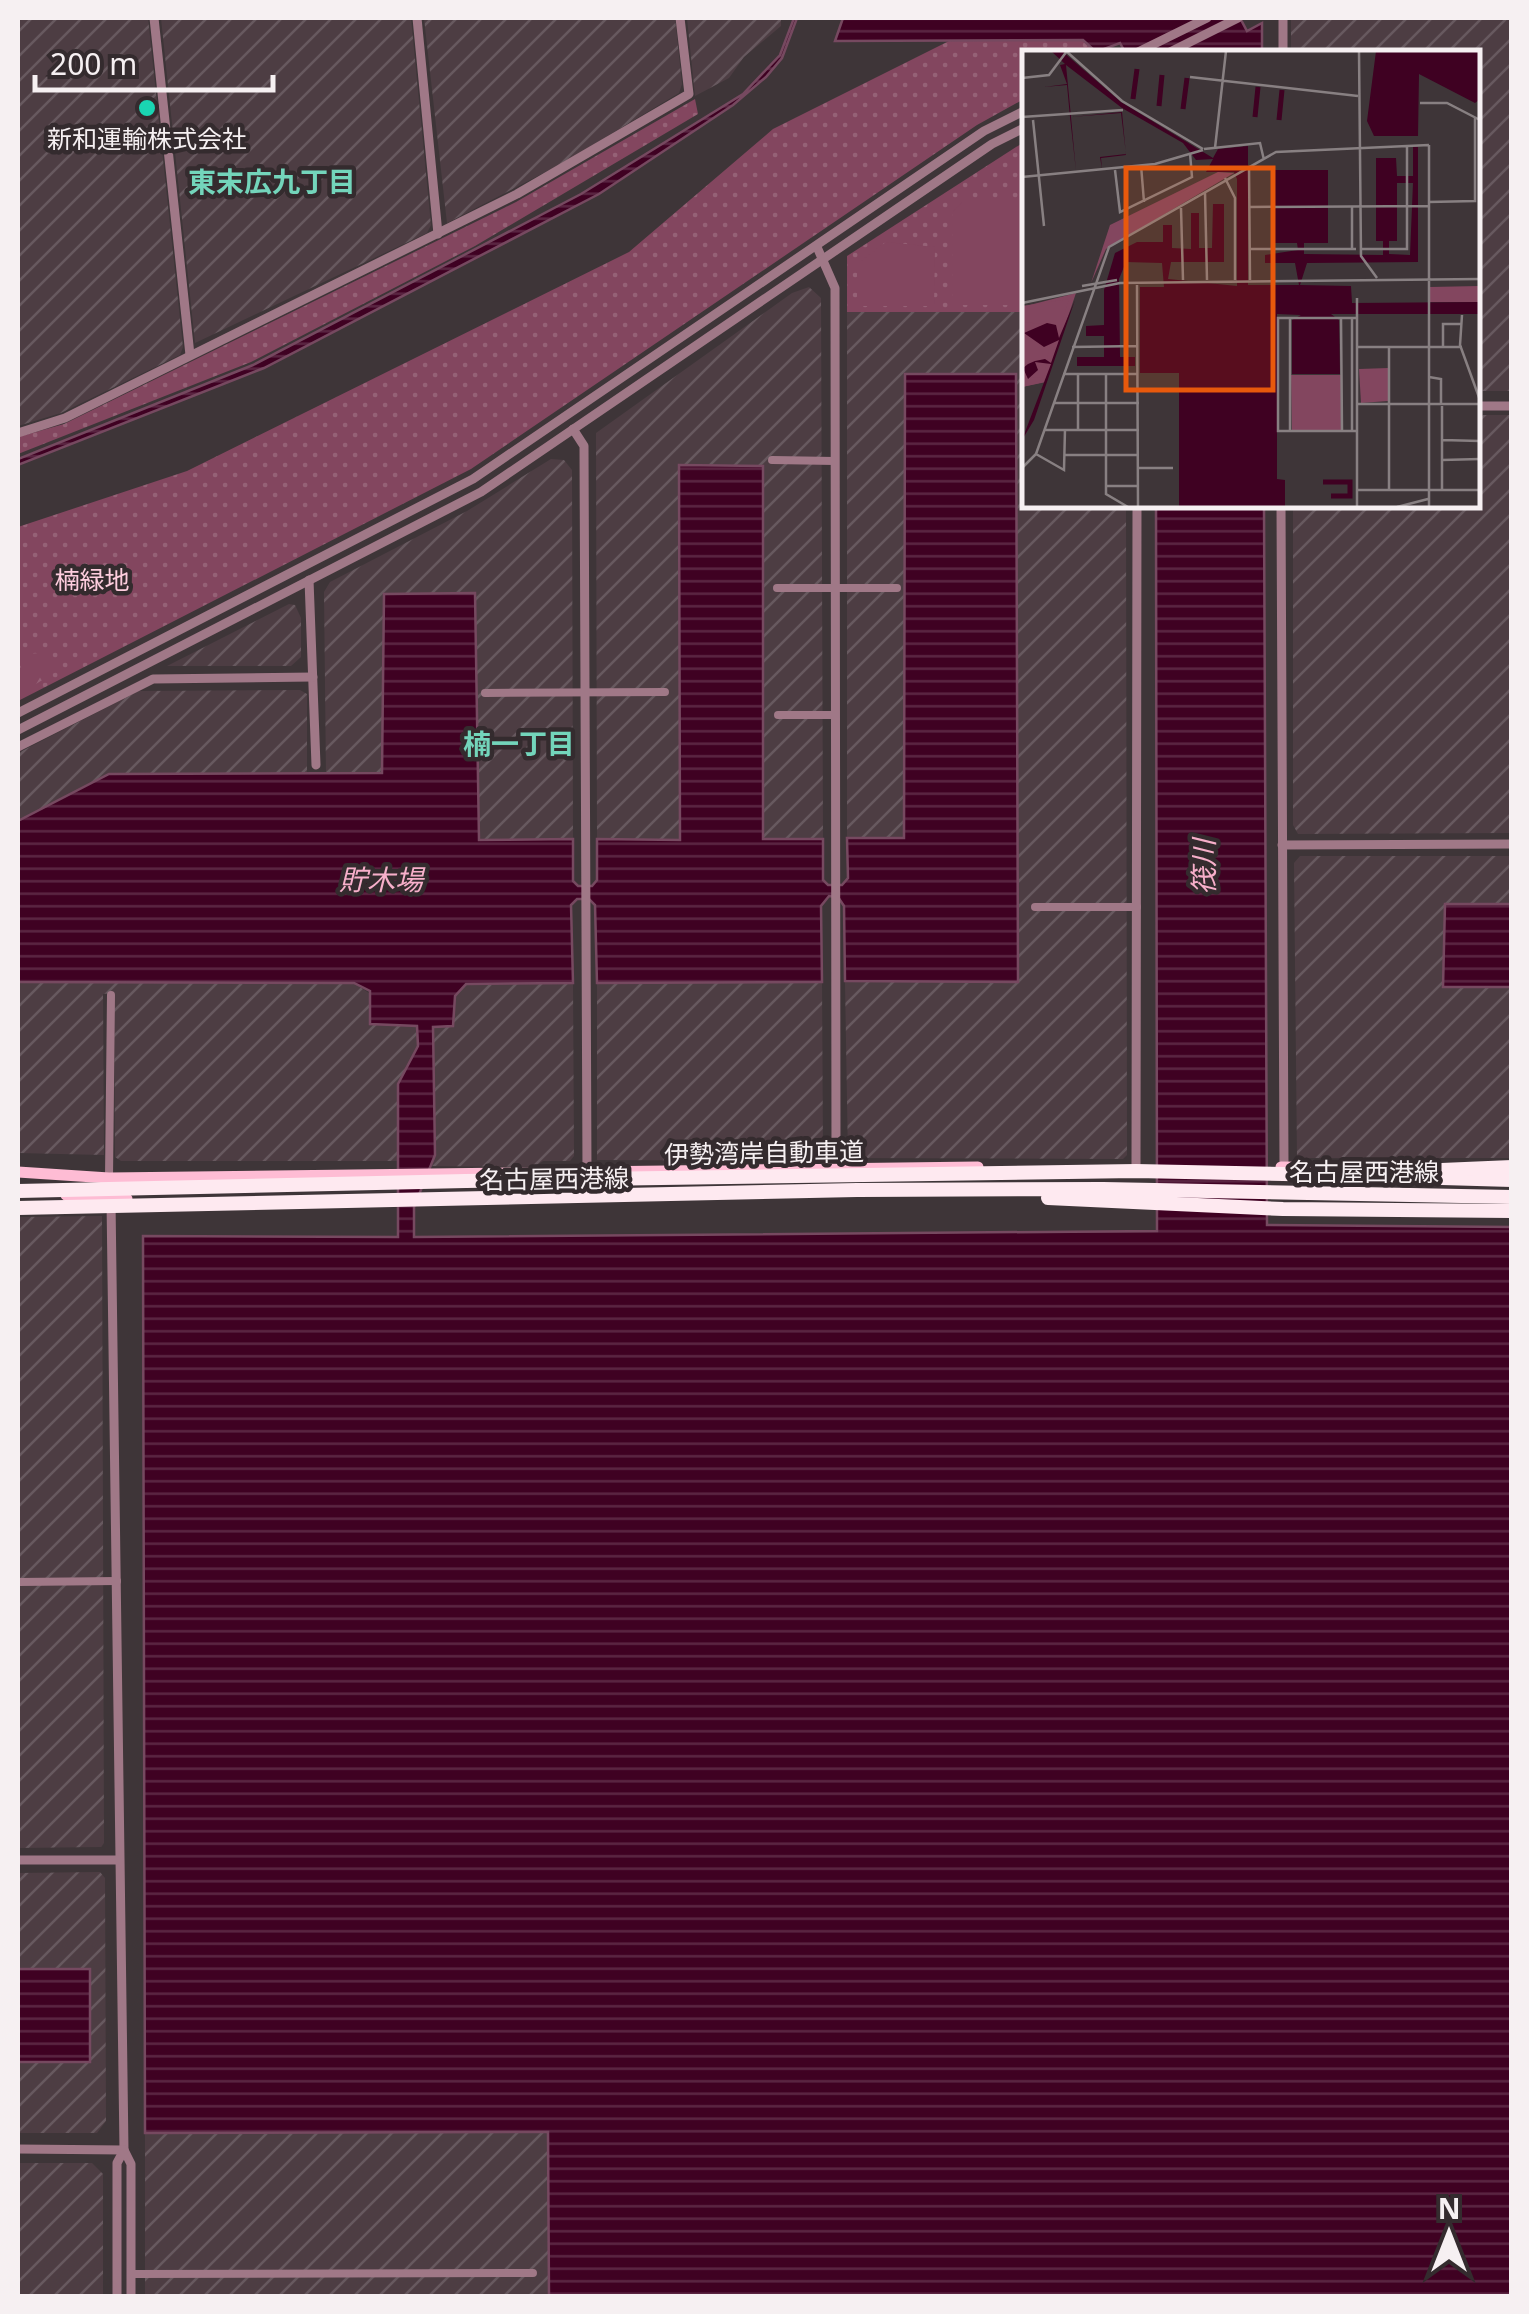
<svg xmlns="http://www.w3.org/2000/svg" width="1529" height="2314" viewBox="0 0 1529 2314" font-family="'Noto Sans','Noto Sans JP',sans-serif">
  <style>
    .industrial { fill: url(#industrial-furrows) }
    .grass { fill: url(#grass-dots) }
    .forest { fill: url(#forest-firs) }
    .garden { fill: #83465f }
    .water { fill: url(#water-rules); stroke: #764960; stroke-width: 2.5 }
    .lines { fill: none; stroke-linecap: round; stroke-linejoin: round }
    .minor { stroke: #a07887; stroke-width: 8 }
    .tertiary { stroke: #a07887; stroke-width: 9 }
    .primary { stroke: #febcd4; stroke-width: 11 }
    .motorway { stroke: #fee9f0; stroke-width: 14 }
    .motorway-bridge { stroke: #fee9f0; stroke-width: 14 }
    .poi-dot { fill: #1ad5b2; stroke: #342b2e; stroke-width: 4 }
    .labels { text-anchor: middle; stroke-width: 9; stroke-linejoin: round; paint-order: stroke }
    .poi-label { font-size: 25px; fill: #f6f0f2; stroke: #342b2e }
    .park-label { font-size: 25px; fill: #fecdde; stroke: #342b2e }
    .street-label { font-size: 25px; fill: #f6f0f2; stroke: #342b2e }
    .neighbourhood-label { font-size: 28px; font-weight: bold; fill: #73d5bb; stroke: #342b2e }
    .water-label { font-size: 28px; font-style: italic; fill: #f7afca; stroke: #342b2e }
    .inset-river { fill: none; stroke: #3f0122; stroke-width: 5 }
    .inset-road { fill: none; stroke: #888082; stroke-width: 2.5 }
    .view { fill: #e8590c; fill-opacity: 0.15; stroke: #e8590c; stroke-width: 5 }
    .inset-edge { fill: none; stroke: #f6f0f2; stroke-width: 5 }
  </style>
  <defs>
    <pattern id="industrial-furrows" width="10" height="10" patternUnits="userSpaceOnUse" patternTransform="scale(2.5)"><rect width="10" height="10" fill="#4d3d43"/><path d="M-1 1l2-2M0 10L10 0M9 11l2-2" fill="none" stroke="#67595f"/></pattern>
    <pattern id="grass-dots" width="8" height="8" patternUnits="userSpaceOnUse" patternTransform="scale(2.5)"><rect width="8" height="8" fill="#83465f"/><path d="M2 2h.1M6 6h.1" fill="none" stroke="#956176" stroke-width="1.8" stroke-linecap="round"/></pattern>
    <pattern id="forest-firs" width="22" height="20" patternUnits="userSpaceOnUse" patternTransform="scale(2.5)"><rect width="22" height="20" fill="#83465f"/><path d="M5 1l3.5 6h-7zM16 11l3.5 6h-7z" fill="#956176"/></pattern>
    <pattern id="water-rules" width="6" height="5" patternUnits="userSpaceOnUse" patternTransform="scale(2.5)"><rect width="6" height="5" fill="#3f0122"/><path d="M0 2.5h6" fill="none" stroke="#5b2643"/></pattern>
  </defs>
  <rect width="100%" height="100%" fill="#3e3538"/>
  <!-- industrial -->
  <g class="industrial">
    <path d="M18,18H148L183,347L180,355L61,413L18,426Z"/>
    <path d="M161,18H411L431,225L427,233L195,343Z"/>
    <path d="M424,18H675L682,84L679,93L559,165L447,223Z"/>
    <path d="M687,18H781V26L744,57L729,78L695,96Z"/>
    <path d="M1291,18H1511V391H1477L1476,52H1291Z"/>
    <path d="M809,287L821,298L823,839L763,840V466L679,465L680,840L597,839L596,433L792,293Z"/>
    <path d="M847,312H1024V505H1126L1127,1155L1123,1159L848,1158L845,981H1018L1016,375L905,374L904,839L847,838Z"/>
    <path d="M1477,415H1511V833L1298,834L1293,825V505H1476Z"/>
    <path d="M551,459L564,460L572,470L573,839L478,840L475,594H384L383,773L326,774L324,592L330,582L467,511Z"/>
    <path d="M289,604L295,605L301,618V657L291,666H167Z"/>
    <path d="M300,690L307,694V774H109L18,821V753L139,691Z"/>
    <path d="M1300,856H1511V904L1445,905L1444,987H1511V1158H1297L1294,863Z"/>
    <path d="M18,982L354,983L417,1026L418,1046L398,1084L399,1161H121L115,1157L114,993L103,994L104,1155L18,1153Z"/>
    <path d="M822,982L823,1154L819,1161L597,1160V983Z"/>
    <path d="M573,983L574,1156L570,1161H543L534,1167L428,1166L435,1155L433,1026L455,996L466,984Z"/>
    <path d="M102,1216L104,1843L101,1847L18,1848V1217Z"/>
    <path d="M100,1872L105,1878L106,2121L97,2133H18V2063L90,2062V1970L18,1969V1873Z"/>
    <path d="M548,2132L549,2296H145V2133Z"/>
    <path d="M18,2163H92L103,2174V2296H18Z"/>
  </g>
  <!-- grass -->
  <g class="grass">
    <path d="M951,40H1083L1096,52H1024V99L977,125L471,469L18,701V527L187,471L629,252L773,129Z"/>
    <path d="M695,99L698,114L475,246L251,362L18,454V437L64,424L516,202Z"/>
    <path d="M1024,142V312H847V256Z"/>
  </g>
  <!-- forest -->
  <path class="forest" d="M50,652L57,671L18,695V655Z"/>
  <!-- garden -->
  <g class="garden">
    <path d="M962,202H1024V305H953V212Z"/>
    <path d="M886,242L935,247L934,306H857V264Z"/>
  </g>
  <!-- water -->
  <g class="water">
    <path d="M794,18H797L782,58L766,77L733,105L599,194L264,368L18,465V459L253,365L581,194L743,94L780,55Z"/>
    <path d="M843,18H1240L1247,31L1262,23V52H1125L1120,43L1096,52L1083,40L835,41Z"/>
    <path d="M905,374H1016L1018,982L845,981L844,906L838,897L829,896L821,906L822,982L597,983L595,905L589,899H577L571,905L573,983L466,984L455,996L453,1026L433,1027L435,1155L414,1207V1237L1157,1231L1156,505H1264L1267,1225L1511,1227V2296H549L548,2132L145,2133L143,1236L398,1237V1084L418,1046L417,1026L370,1024V991L354,983L18,982V821L109,774L382,773L384,594L475,593L479,840L573,839V881L578,886H592L597,880V839L680,840L679,465L763,466V839H823V880L828,885H842L848,878L847,838H904Z"/>
    <path d="M1445,904H1511V987H1443Z"/>
    <rect x="18" y="1969" width="72" height="93"/>
  </g>
  <g class="lines">
    <!-- minor -->
    <g class="minor">
      <path d="M772,460L835,461"/>
      <path d="M777,588H897"/>
      <path d="M485,693L665,692"/>
      <path d="M778,715H835"/>
      <path d="M1035,907H1137"/>
      <path d="M109,1178L111,995"/>
      <path d="M18,1582L117,1581"/>
      <path d="M131,2274L533,2273"/>
    </g>
    <!-- tertiary -->
    <g class="tertiary">
      <path d="M154,18L190,355"/>
      <path d="M417,18L438,234"/>
      <path d="M1138,52L1207,18"/>
      <path d="M1170,52L1238,18"/>
      <path d="M1283,52V18"/>
      <path d="M817,247L835,288L836,1167"/>
      <path d="M1476,406H1512"/>
      <path d="M573,429L584,446L587,1172"/>
      <path d="M18,433L65,418L517,194L689,94L680,18"/>
      <path d="M1281,505L1284,1167"/>
      <path d="M309,580L316,765"/>
      <path d="M18,713L473,479L984,131L1024,111"/>
      <path d="M18,730L481,492L992,144L1024,128"/>
      <path d="M18,747L153,679L313,677"/>
      <path d="M1282,845L1512,844"/>
      <path d="M1136,1166L1137,505"/>
      <path d="M111,1201L124,2150L131,2164V2296"/>
      <path d="M18,1860H118"/>
      <path d="M18,2149L124,2150"/>
      <path d="M117,2296V2163L124,2150"/>
    </g>
    <!-- primary -->
    <g class="primary">
      <path d="M1281,1167L1348,1168"/>
      <path d="M18,1172L109,1178L978,1167"/>
      <path d="M66,1195L127,1199"/>
    </g>
    <!-- motorway -->
    <g class="motorway">
      <path d="M1407,1177L1512,1180"/>
      <path d="M466,1181L1136,1171L1335,1175"/>
    </g>
    <!-- motorway-bridge -->
    <g class="motorway-bridge">
      <path d="M1324,1175L1512,1167"/>
      <path d="M18,1191L466,1181"/>
      <path d="M1048,1198L1283,1209L1512,1211"/>
      <path d="M18,1208L857,1190L1103,1189L1512,1197"/>
    </g>
  </g>
  <!-- markers -->
  <circle class="poi-dot" cx="147" cy="108" r="10"/>
  <g class="labels">
    <!-- poi labels -->
    <g class="poi-label">
      <text x="147" y="148">新和運輸株式会社</text>
    </g>
    <!-- park labels -->
    <g class="park-label">
      <text x="92" y="589">楠緑地</text>
    </g>
    <!-- street labels -->
    <g class="street-label">
      <text transform="translate(764 1153) rotate(-1)" y="9">伊勢湾岸自動車道</text>
      <text x="1364" y="1181">名古屋西港線</text>
      <text transform="translate(554 1179) rotate(-1)" y="9">名古屋西港線</text>
    </g>
    <!-- neighbourhood labels -->
    <g class="neighbourhood-label">
      <text x="272" y="192">東末広九丁目</text>
      <text x="519" y="754">楠一丁目</text>
    </g>
    <!-- water labels -->
    <g class="water-label">
      <text transform="translate(1204 867) rotate(-90)" y="10">筏川</text>
      <text x="381" y="890">貯木場</text>
    </g>
  </g>
  <!-- overview -->
  <g transform="translate(1022 50)">
    <rect width="458" height="458" fill="#3e3538"/>
    <path d="M196,122L212,123L84,199L69,233L88,175ZM457,236V252H408V237ZM54,243L24,332L0,337V257ZM366,318V351L339,353L337,319ZM269,325H319V380H270Z" fill="#83465f"/>
    <path d="M47,249L22,332L0,337V327L22,328L31,275L0,272V256Z" fill="#83465f"/>
    <path d="M29,1H40L99,52L191,108L196,99L226,96V235H277L273,213H243V205L276,200L275,193H251V120H306V193H282V204L361,205V191H354V108H374L375,126H391V97H396V212L285,213L278,235L329,236L330,253L457,252V264H309L317,270L318,324H270V270L279,265L255,264V429L263,430V457H157V323H118V237H142L140,213L104,212L97,229L98,307H113V316H55V307H82V286H64V276L82,275V240L93,203L115,192H141V175H150V198L169,199V163H177V198H190L191,154H202V212H149L146,229L215,236V129L212,122H184L191,109L174,110L161,93L100,58L44,15L49,67L100,62L104,105L79,108L80,119L78,107L104,104L99,63L49,67L54,121L48,67L0,72L48,67L45,35L22,37L45,34L38,15L43,14ZM375,133H391L388,205L367,204V191H375ZM354,1H457L458,49L453,53L397,24L396,86H352L345,71ZM53,250L12,370L0,390L29,314L13,312L16,320L6,329L1,318L6,314L13,311L23,309L29,313L37,290L22,297L2,283L25,273L34,275L37,288Z" fill="#3f0122" fill-rule="evenodd"/>
    <path class="inset-river" d="M111,49L115,19M137,56L140,25M161,59L165,28M233,67L236,37M257,70L260,40M301,432H328V446H309"/>
    <path class="inset-road" d="M44,1L100,51L181,99M337,1L339,206L355,228M168,27L336,46M0,28L27,25L45,1M398,53H425L458,70M0,67L101,60M11,70L22,176M407,95V457M193,98L204,1M182,99L238,93L242,110M119,115L122,152M227,116L228,230M93,120L98,162L170,127L168,103M0,127L133,114L181,100M203,128L213,148V230M183,142L185,230M406,152L453,151V67M227,157L406,156M330,157V199M159,158L161,230M227,199H334M338,199H385V95M115,235L116,457M60,236L95,230M335,248V457M0,253L98,233L458,229M440,265L438,295L458,350M330,268V380M336,268H256V381H336M268,269V381M319,269L320,381M367,296V440M421,296V274H439M50,297L116,296M335,297H440M41,324H116M56,324V379M84,324V444L106,457M407,327L419,329V353M32,353H117M335,354H458M420,356V440M22,380H117M420,390L458,391M14,404L42,420L43,379M42,405H117M420,410L458,409M0,418L14,404L87,197L254,102L407,95M116,418H151M85,436H116M336,440H458M375,457L406,449"/>
    <path class="view" d="M104,118H251V340H104Z"/>
    <rect width="458" height="458" class="inset-edge"/>
  </g>
  <!-- border -->
  <rect width="1529" height="2314" fill="none" stroke="#f6f0f2" stroke-width="40"/>
  <!-- north arrow -->
  <g transform="translate(1449 2234)" stroke="#342b2e" stroke-width="8" paint-order="stroke">
  <path d="M0-8L18 38L0 25L-18 38Z" fill="#f6f0f2"/>
  <text y="-15" font-size="28" font-weight="bold" text-anchor="middle" fill="#f6f0f2">N</text>
  </g>
  <!-- scale -->
  <path d="M35 75v15h238v-15" fill="none" stroke="#f6f0f2" stroke-width="5"/>
  <text x="50" y="75" font-size="30" fill="#f6f0f2" stroke="#342b2e" stroke-width="8" paint-order="stroke">200 m</text>
</svg>
